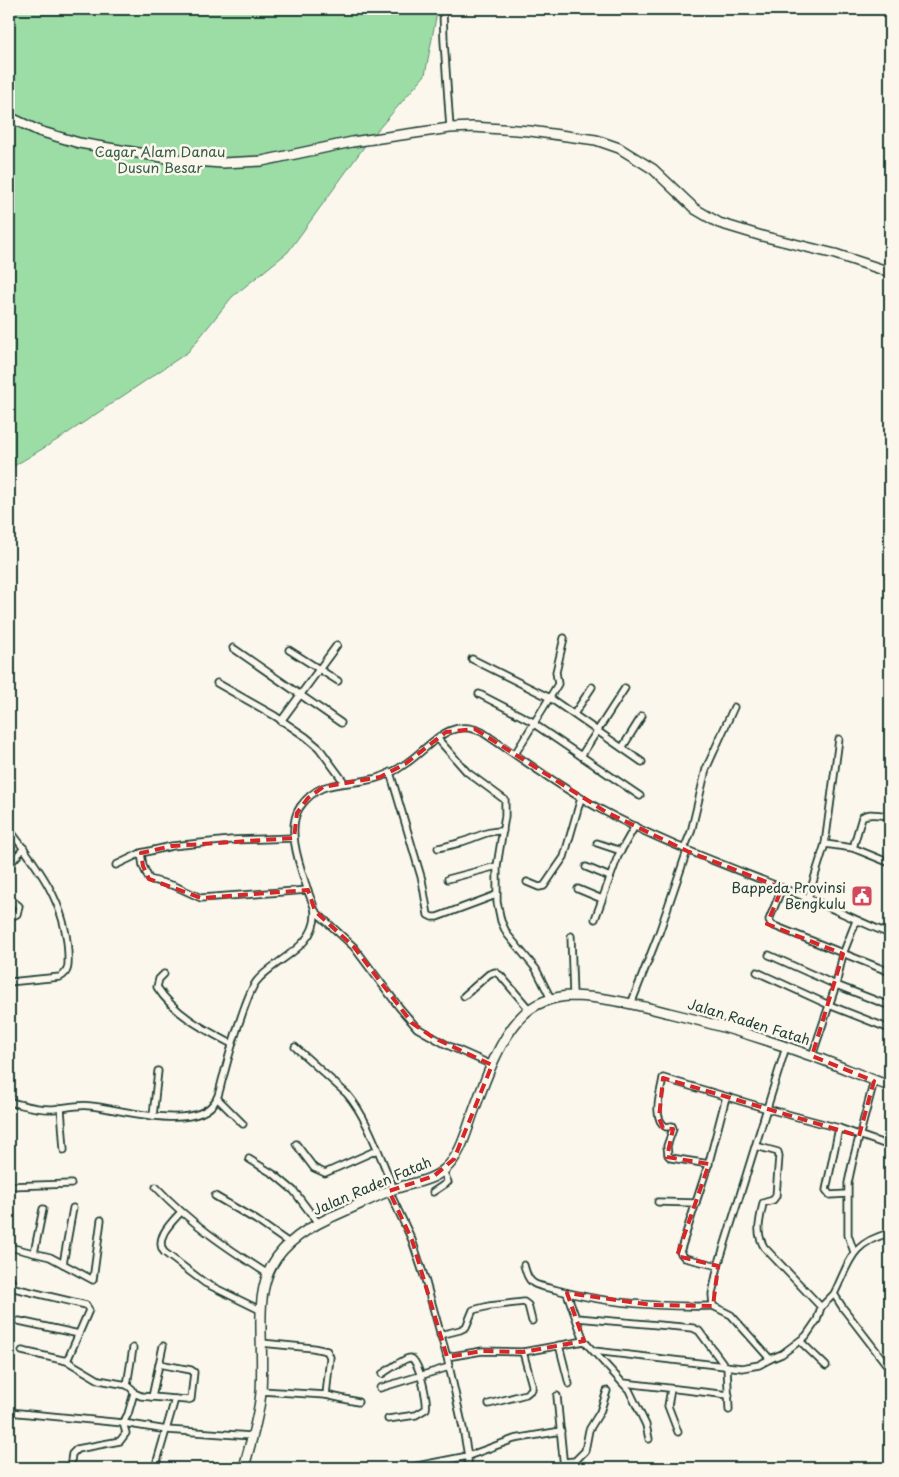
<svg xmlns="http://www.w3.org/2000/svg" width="899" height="1477" viewBox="0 0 899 1477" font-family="'Playpen Sans',sans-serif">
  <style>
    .green { fill: #9cdda6; stroke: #5e8d6d }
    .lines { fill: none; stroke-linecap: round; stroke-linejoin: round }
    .minor-casing { stroke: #1f3d34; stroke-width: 9 }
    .highway-casing { stroke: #1f3d34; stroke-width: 12 }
    .minor { stroke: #fbf7ec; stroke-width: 5.5 }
    .highway { stroke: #fbf7ec; stroke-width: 9 }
    .marked { fill: none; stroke: #d62828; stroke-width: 4; stroke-dasharray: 10 6; stroke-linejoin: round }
    .labels { text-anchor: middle; stroke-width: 5; stroke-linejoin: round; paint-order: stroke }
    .park-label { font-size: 14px; fill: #385d4b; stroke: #fbf7ec }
    .poi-label { font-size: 14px; fill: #1f3d34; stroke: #fbf7ec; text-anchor: end }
    .street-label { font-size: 14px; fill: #1f3d34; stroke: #fbf7ec }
  </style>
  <rect width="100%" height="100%" fill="#fbf7ec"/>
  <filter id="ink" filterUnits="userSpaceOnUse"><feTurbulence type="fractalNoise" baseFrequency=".02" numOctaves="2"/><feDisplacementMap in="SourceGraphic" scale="10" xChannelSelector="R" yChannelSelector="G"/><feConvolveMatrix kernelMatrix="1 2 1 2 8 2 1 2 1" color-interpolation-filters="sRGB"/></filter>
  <g filter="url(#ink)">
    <!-- green -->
    <path class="green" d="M9,9H434L437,12L425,75L369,140L288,252L232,297L188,352L62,437L9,469Z"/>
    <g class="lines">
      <!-- minor casing -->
      <g class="minor-casing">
        <g id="minor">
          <path d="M443,9L444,41L450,128"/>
          <path d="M233,648L341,723"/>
          <path d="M289,650L338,681"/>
          <path d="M472,659L550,698L642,762"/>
          <path d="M217,683L275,716L306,737L319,748L344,782"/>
          <path d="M479,694L535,723"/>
          <path d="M574,714L592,687"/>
          <path d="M281,721L337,645"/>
          <path d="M534,724L640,796"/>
          <path d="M437,738L467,772L505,800V816L497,866V902L501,921L507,934L536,969L551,999"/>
          <path d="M622,748L642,716"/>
          <path d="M515,754L558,684L556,672L564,638"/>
          <path d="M581,756L625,688"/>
          <path d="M390,772L422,880L428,915L432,917H437L496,895"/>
          <path d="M597,843L621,851"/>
          <path d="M825,844L853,848L890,863"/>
          <path d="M438,848C446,846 454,845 461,842C476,838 487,830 503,831"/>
          <path d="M853,848L862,817C870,811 881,817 890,815"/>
          <path d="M684,849L691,832L706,769L734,707"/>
          <path d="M141,853L143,866L149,879L175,886L201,898L308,890"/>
          <path d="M9,865L24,848"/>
          <path d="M116,865L141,853L172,846L231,840L294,838"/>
          <path d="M586,867L610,877"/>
          <path d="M448,879L497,866"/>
          <path d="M527,882L539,887L544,886L564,857L581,798"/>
          <path d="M782,888L769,920L772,925L890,972"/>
          <path d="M578,889L602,899"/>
          <path d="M9,898L19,906L17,914L9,918"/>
          <path d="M808,898L825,844L839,739"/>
          <path d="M315,911L354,947L399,1007L417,1028L447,1045L492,1065"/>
          <path d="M595,919L618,856L635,826"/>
          <path d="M571,936L573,996"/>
          <path d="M769,955L836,985L890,1006"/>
          <path d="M757,972L829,1005L890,1029"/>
          <path d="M164,974L159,979L157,987C174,1014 205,1030 232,1044"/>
          <path d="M9,982L60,977C70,972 68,963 68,953C66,903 38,867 9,829"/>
          <path d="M464,996L489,974L495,972L501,976L529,1009"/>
          <path d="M631,1004L659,933L687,851"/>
          <path d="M295,1047L347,1094C368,1118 381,1160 394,1189"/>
          <path d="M786,1047L718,1266L712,1294L713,1306L731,1315L770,1359L782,1354L806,1336L817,1320L821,1307L834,1294"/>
          <path d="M812,1056L836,985L843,954L856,921"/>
          <path d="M217,1098L243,1124"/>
          <path d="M9,1102C24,1105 37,1110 53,1109C66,1108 78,1104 91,1106C121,1109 198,1133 216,1100C220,1093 221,1082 224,1074C230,1051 237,1028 245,1006C248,998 251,989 256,982C274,959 316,948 315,913C315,906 310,898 308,891C301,869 285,829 300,807C318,782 336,785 363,781C379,779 395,772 408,762C432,745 449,717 482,732C521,758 559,787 600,809C666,845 737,869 807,898C835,909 861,923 890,934"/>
          <path d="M61,1108L64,1150"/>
          <path d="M153,1116L158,1071"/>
          <path d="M839,1128L826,1190L830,1195L847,1194"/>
          <path d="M296,1144L314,1168L325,1173L377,1150"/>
          <path d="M756,1146L778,1152L779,1156L776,1196L773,1200L763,1203C760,1221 755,1231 764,1247L821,1307"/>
          <path d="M249,1159L275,1175L294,1191L318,1223"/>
          <path d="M709,1164L671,1158L668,1155L667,1146L673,1129L672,1126L666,1127C651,1118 661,1092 663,1078L768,1109L839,1128L890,1146"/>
          <path d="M9,1186L71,1184"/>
          <path d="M156,1187C190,1223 227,1248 268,1274"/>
          <path d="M389,1191L412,1240L425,1279L447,1357L463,1428L468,1456V1468"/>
          <path d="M433,1192L448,1182L443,1171"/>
          <path d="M215,1196L256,1220L289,1243"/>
          <path d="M658,1202L696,1203"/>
          <path d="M181,1212C172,1222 154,1238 164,1252L205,1283L260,1310"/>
          <path d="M890,1233C850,1243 850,1262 834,1294L843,1308L890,1369"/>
          <path d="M9,1247L50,1257L93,1280L101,1220"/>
          <path d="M854,1252L848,1235V1183L853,1160L874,1081"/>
          <path d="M34,1253L43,1209"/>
          <path d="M63,1264L73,1208"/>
          <path d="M524,1265C526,1272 528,1281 535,1284C542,1287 550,1288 557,1290C607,1304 662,1307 713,1306"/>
          <path d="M718,1266L685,1258L680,1252L709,1162L726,1097"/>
          <path d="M9,1276L14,1288L86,1305L89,1310L67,1361"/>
          <path d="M567,1293L584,1341L629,1390L646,1425L649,1439"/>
          <path d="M577,1318L693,1328L699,1331L725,1366"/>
          <path d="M19,1321L79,1334"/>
          <path d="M440,1335L460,1330L466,1327L473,1310L489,1306L524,1302L528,1305L532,1321"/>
          <path d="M800,1341L826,1366"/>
          <path d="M261,1343L313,1348L327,1351L330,1357L326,1395"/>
          <path d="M559,1345L569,1384"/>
          <path d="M22,1351L67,1361L99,1380L127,1385L132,1389L134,1393L141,1396L175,1399L155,1468"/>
          <path d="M594,1351L742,1368L759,1365L770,1359"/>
          <path d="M447,1357L482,1351L523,1352L584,1341"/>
          <path d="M159,1364L191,1370L194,1372L191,1399L187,1400L175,1399"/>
          <path d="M727,1366L729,1410"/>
          <path d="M382,1374C387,1371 404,1358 410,1358C419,1358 428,1402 426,1409L416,1415L388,1419"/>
          <path d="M624,1383L729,1395"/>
          <path d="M127,1385L133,1348"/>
          <path d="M380,1388L449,1367"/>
          <path d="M671,1389L668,1406L678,1432"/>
          <path d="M261,1391L326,1395L358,1402"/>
          <path d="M557,1396L564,1468"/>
          <path d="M152,1397L163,1346"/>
          <path d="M489,1404L526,1394L532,1389V1385L523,1352"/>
          <path d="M9,1412L123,1423L128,1414L134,1393"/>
          <path d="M564,1462L575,1461L585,1451L589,1430L600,1412L607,1391"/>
          <path d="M70,1468L72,1454L77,1449L120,1441L126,1433L123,1423L167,1430L251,1436"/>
          <path d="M407,1468L468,1456L514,1439L561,1431"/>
        </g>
      </g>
      <!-- highway casing -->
      <g class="highway-casing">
        <g id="highway">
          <path d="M9,117L39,131L79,143L180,160L222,163L262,161L352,142L450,128L473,127L530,131L596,140L619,148L653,169L695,209L719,223L762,236L835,254L890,272"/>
          <path d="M244,1468C250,1443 259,1418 261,1392C266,1313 239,1260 329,1218C350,1209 370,1199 391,1190C409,1183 431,1182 445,1169C461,1155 466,1132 473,1113C485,1081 497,1044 520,1018C533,1003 554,996 573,996C605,997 638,1005 669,1013C716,1024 763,1038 809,1055C836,1064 863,1077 890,1086"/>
        </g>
      </g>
      <!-- minor -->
      <use href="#minor" class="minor"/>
      <!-- highway -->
      <use href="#highway" class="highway"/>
    </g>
  </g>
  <!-- marked area -->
  <path class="marked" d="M475,729L606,812L687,851L782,888L767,924L843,954L812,1056L874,1081L859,1136L663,1078L659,1118L663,1128L673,1129L667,1157L709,1164L677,1256L718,1266L713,1306L652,1305L567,1293L584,1341L523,1352L482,1351L447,1357L412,1240L389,1191L434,1176L454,1159L492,1065L434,1038L412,1023L354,947L315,911L308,890L201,898L149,879L143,866L141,853L172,846L294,838L297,813L308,798L323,787L380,777L405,764L446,732Z"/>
  <!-- icons -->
  <defs>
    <g id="civic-square" transform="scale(1.125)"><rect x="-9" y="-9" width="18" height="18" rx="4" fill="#d1495b" stroke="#fbf7ec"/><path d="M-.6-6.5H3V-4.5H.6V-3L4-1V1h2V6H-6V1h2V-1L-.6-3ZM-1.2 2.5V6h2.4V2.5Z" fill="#fff"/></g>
  </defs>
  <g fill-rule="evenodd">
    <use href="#civic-square" x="862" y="896"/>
  </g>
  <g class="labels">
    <!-- park labels -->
    <g class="park-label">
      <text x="160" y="157">Cagar Alam Danau<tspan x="160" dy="16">Dusun Besar</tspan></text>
    </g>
    <!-- poi labels -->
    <g class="poi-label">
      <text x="846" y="893">Bappeda Provinsi<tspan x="846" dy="16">Bengkulu</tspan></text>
    </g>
    <!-- street labels -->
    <g class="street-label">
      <text transform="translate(749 1022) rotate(17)" y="5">Jalan Raden Fatah</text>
      <text transform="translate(372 1186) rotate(-23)" y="5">Jalan Raden Fatah</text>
    </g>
  </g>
  <!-- margin -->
  <rect width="899" height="1477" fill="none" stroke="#fbf7ec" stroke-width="30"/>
  <rect x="15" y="15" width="869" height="1447" fill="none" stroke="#1f3d34" stroke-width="2" filter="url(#ink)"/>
</svg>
